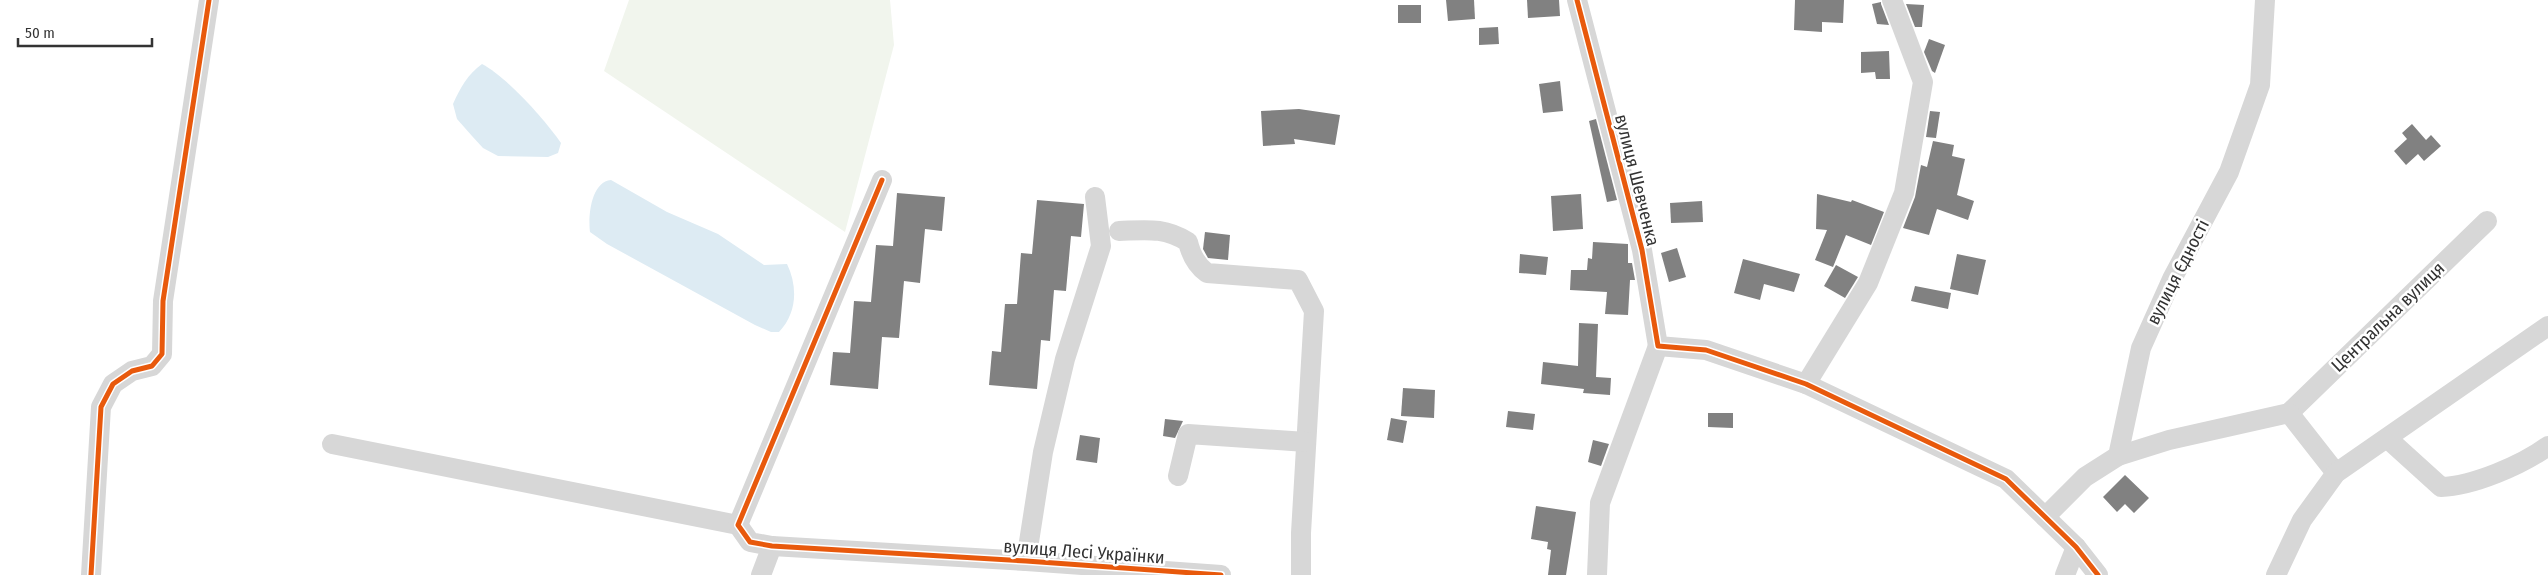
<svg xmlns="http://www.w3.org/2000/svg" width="2548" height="575" viewBox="0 0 2548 575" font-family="'Fira Sans Condensed',sans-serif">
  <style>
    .green { fill: #f1f5ed }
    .water { fill: #ddebf3 }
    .building { fill: #818181 }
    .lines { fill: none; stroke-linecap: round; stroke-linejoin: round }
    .minor { stroke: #d7d7d7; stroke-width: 20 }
    .cycleway-casing { stroke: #fff; stroke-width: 8 }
    .cycleway { stroke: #e8590c; stroke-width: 5 }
    .labels { text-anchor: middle; stroke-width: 5; stroke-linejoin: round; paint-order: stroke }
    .street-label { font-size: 18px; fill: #333; stroke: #fff }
  </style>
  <rect width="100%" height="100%" fill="#fff"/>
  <!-- green -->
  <path class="green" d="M629,0H890L894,45L845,232L604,71Z"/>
  <!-- water -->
  <g class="water">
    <path d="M482,64C508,78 544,119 561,143L558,153L548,157L498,156L483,148L472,136L457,119L453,104C460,88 468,74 482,64Z"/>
    <path d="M611,180L667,212L718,234L764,265L787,264C798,287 797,313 779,332H771L755,325L607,244L590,232C588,216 591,182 611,180Z"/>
  </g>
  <!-- building -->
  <g class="building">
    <path d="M1446,0H1474L1475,19L1448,21Z"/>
    <path d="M1527,0H1559L1560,16L1528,18Z"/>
    <path d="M1795,0H1844L1843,23L1822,22V32L1794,30Z"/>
    <path d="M1881,2V4L1889,25L1877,24L1872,4Z"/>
    <path d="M1906,4L1924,5L1922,27H1915Z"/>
    <rect x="1398" y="5" width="23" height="18"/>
    <path d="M1498,27L1499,44L1479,45V28Z"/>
    <path d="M1929,39L1945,45L1935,73L1932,71L1924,52Z"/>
    <path d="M1889,51L1890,79H1876L1875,72L1861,73V52Z"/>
    <path d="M1560,81L1563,111L1543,113L1539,84Z"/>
    <path d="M1299,109L1340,115L1335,145L1294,139L1295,144L1263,146L1261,111Z"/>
    <path d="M1930,111L1940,112L1936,138L1926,137Z"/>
    <path d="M1596,119L1617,200L1607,202L1589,121Z"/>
    <path d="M2412,124L2426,140L2431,135L2441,146L2424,161L2418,154L2406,165L2394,151L2407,139L2402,133Z"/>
    <path d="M1933,141L1954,145L1952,156L1965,159L1957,195L1974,201L1968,220L1937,209L1929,235L1903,228L1915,197L1921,165L1927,167Z"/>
    <path d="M897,193L945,197L942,231L925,229L920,283L904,281L899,338L882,337L878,389L830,385L833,352L850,353L854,301L871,302L876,245L893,246Z"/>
    <path d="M1581,194L1583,229L1553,231L1551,196Z"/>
    <path d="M1817,194L1851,202L1852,200L1884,212L1871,245L1846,235L1833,267L1815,260L1827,230L1816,229Z"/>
    <path d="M1037,200L1084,204L1081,237L1071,236L1066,291L1054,290L1050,341L1041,340L1037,389L989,385L992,351L1001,352L1005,304H1017L1021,253L1032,254Z"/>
    <path d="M1702,201L1703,222L1671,223L1670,203Z"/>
    <path d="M1205,232L1230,235L1228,260L1208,258L1203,249Z"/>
    <path d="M1593,242L1628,244V263H1632L1635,280H1630L1628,315L1605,314L1607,292L1570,290L1571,270H1587L1588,258L1592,259Z"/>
    <path d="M1677,248L1686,277L1669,282L1661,253Z"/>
    <path d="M1520,254L1548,257L1546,275L1519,273Z"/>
    <path d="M1957,254L1986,260L1978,295L1950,289Z"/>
    <path d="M1743,259L1800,274L1794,292L1764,284L1760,300L1734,293Z"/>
    <path d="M1836,265L1858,277L1845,298L1824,286Z"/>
    <path d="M1915,286L1951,293L1948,309L1911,301Z"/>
    <path d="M1579,323L1598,324L1596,377L1611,378L1610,395L1583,393L1584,389L1541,384L1543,362L1578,366Z"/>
    <path d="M1403,388L1435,390L1434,418L1401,416Z"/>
    <path d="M1508,411L1535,414L1533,430L1506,427Z"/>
    <path d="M1708,413H1733V428L1708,427Z"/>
    <path d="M1391,418L1407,421L1403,443L1387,440Z"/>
    <path d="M1165,419L1183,421L1175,438L1163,436Z"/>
    <path d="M1080,435L1100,438L1097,463L1076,460Z"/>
    <path d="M1593,440L1609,444L1601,466L1588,462Z"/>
    <path d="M2125,475L2149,498L2134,513L2125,504L2117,512L2103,497Z"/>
    <path d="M1536,506L1576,512L1566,575H1548L1551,550L1547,549L1548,542L1531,539Z"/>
  </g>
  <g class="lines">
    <!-- minor -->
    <g class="minor">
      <path d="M1577,0L1642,250L1658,346L1706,350L1806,384L2006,479L2076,547L2098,575"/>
      <path d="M1119,231C1147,230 1164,227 1188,242C1191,255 1196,265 1207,273L1298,280L1314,311L1301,533V575"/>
      <path d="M1806,384L1868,283L1904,193L1923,82L1892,0"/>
      <path d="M2289,413L2487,221"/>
      <path d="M2388,439L2441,487C2473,486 2522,465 2548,446"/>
      <path d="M332,444L738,525L750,542L772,546L1026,561L1221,575"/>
      <path d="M2118,456L2169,440L2289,413L2336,473"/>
      <path d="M1178,476L1188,434L1306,442"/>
      <path d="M2045,517L2085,477L2118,456L2141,348L2172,279L2229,172L2260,85L2265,0"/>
      <path d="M738,525L882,180"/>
      <path d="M1026,561L1043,452L1065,359L1101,246L1095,197"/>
      <path d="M91,575L101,407L113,384L132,371L152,366L162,354L163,301L209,0"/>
      <path d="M761,575L772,546"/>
      <path d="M1597,575L1600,503L1658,346"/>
      <path d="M2065,575L2076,547"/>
      <path d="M2276,575L2302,520L2336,473L2548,326"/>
    </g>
    <!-- cycleway casing -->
    <g class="cycleway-casing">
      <g id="cycleway">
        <path d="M1577,0L1642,250L1658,346L1706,350L1806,384L2006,479L2076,547L2098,575"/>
        <path d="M882,180L738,525L750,542L772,546L1026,561L1221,575"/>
        <path d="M91,575L101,407L113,384L132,371L152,366L162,354L163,301L209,0"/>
      </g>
    </g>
    <!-- cycleway -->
    <use href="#cycleway" class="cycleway"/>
  </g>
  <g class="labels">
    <!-- street labels -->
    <g class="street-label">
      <text transform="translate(1637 180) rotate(76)" y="6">вулиця Шевченка</text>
      <text transform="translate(2178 272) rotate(-63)" y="6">вулиця Єдності</text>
      <text transform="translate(2388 317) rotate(-44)" y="6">Центральна вулиця</text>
      <text transform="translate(1084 552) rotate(4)" y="6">вулиця Лесі Українки</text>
    </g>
  </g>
  <!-- scale -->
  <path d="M18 38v8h134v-8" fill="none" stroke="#333333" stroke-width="2.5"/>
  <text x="25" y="38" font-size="15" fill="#333333" stroke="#ffffff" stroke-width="4" paint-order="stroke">50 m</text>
</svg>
